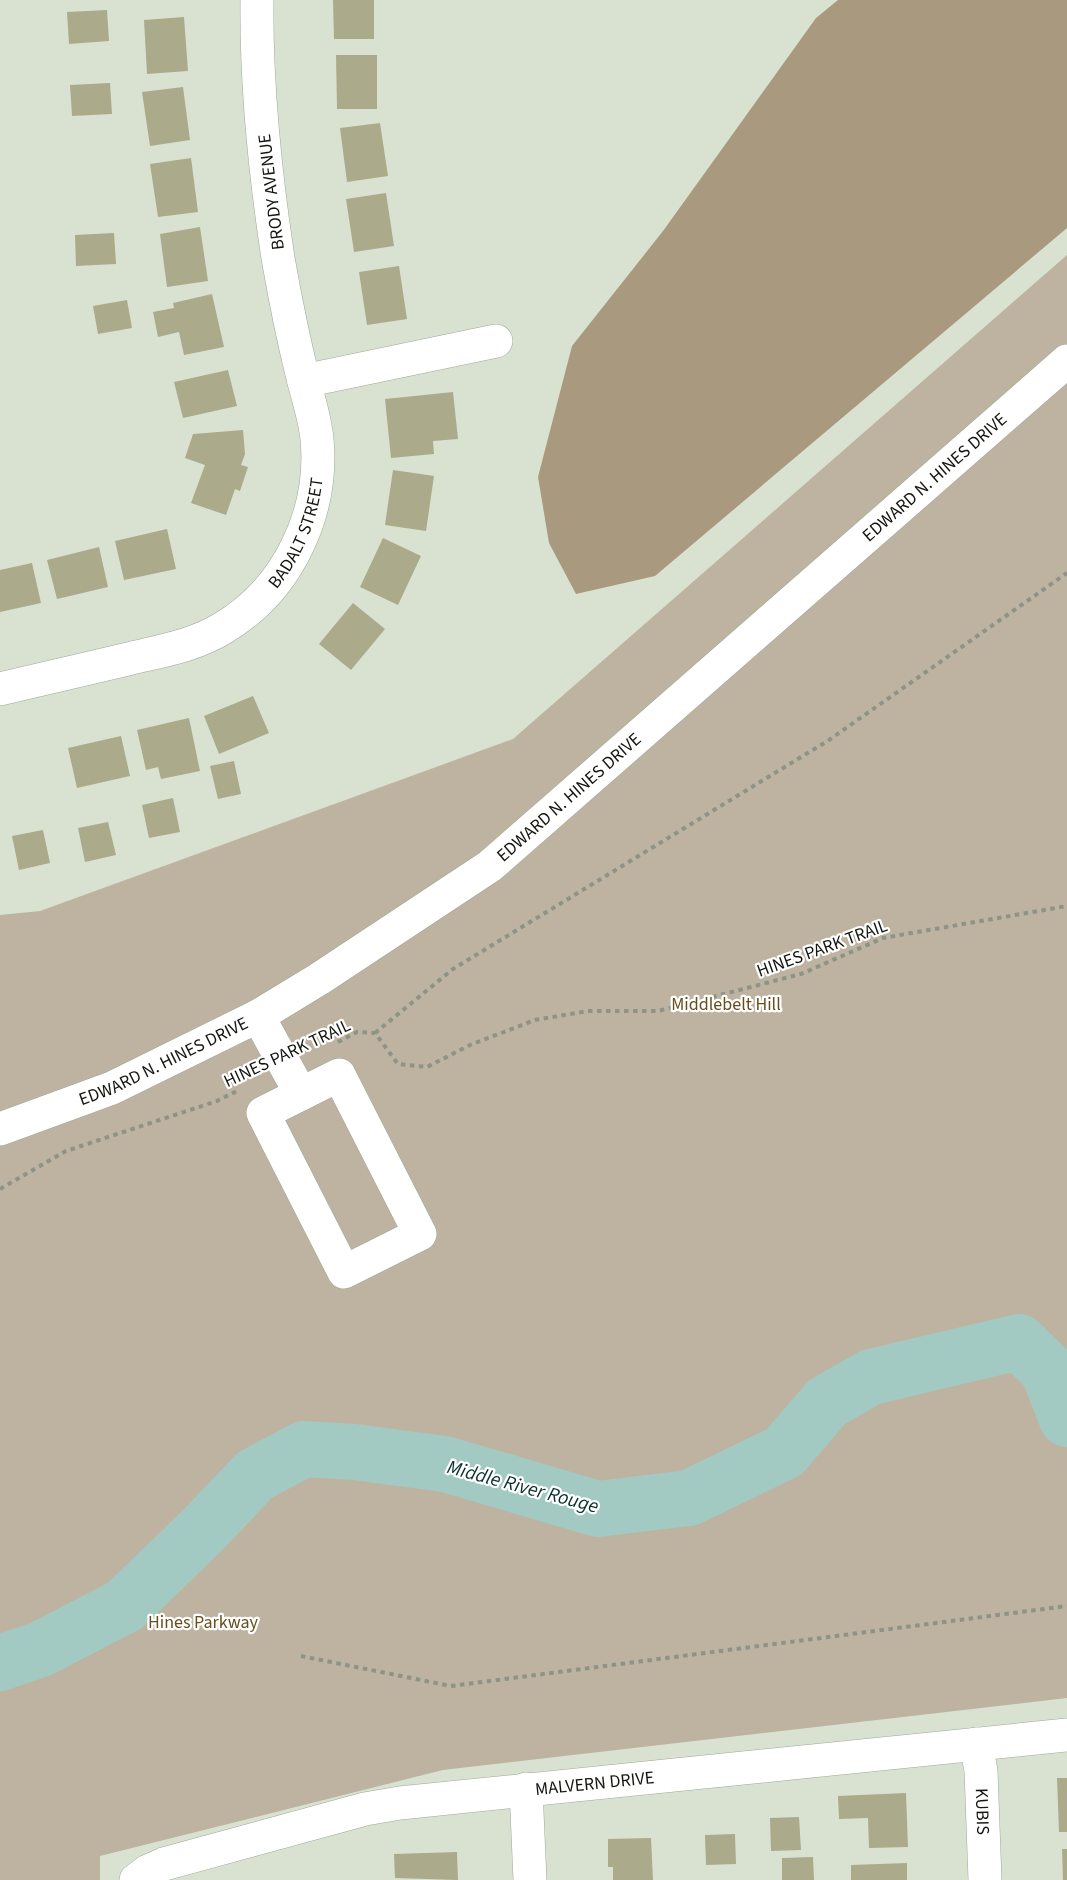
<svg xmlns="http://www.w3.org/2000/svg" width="1067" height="1880" viewBox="0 0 1067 1880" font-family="'Source Sans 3',sans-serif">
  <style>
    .green { fill: #beb3a1 }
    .forest { fill: #a9997e }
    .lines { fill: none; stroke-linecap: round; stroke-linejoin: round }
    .river { stroke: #a2c9c2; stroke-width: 56 }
    .building { fill: #abaa8b }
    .minor-casing { stroke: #9fa898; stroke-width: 34 }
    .path { stroke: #8d9386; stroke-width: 4; stroke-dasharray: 4.5 4.5; stroke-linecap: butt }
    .minor { stroke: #fff; stroke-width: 33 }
    .labels { text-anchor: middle; stroke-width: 4.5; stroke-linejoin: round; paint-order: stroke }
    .street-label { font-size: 18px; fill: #141711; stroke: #fff }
    .park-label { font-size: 18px; fill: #674e1e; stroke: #fff }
    .water-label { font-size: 20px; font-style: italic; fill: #0a312c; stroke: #fff }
  </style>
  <rect width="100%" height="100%" fill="#d9e2d1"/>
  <!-- green -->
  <path class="green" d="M1067,255V1698L443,1770L100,1856V1880H0V915L40,911L513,739Z"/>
  <!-- forest -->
  <path class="forest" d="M838,0H1067V228L655,576L576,594L549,543L538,477L572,346L663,231L816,18Z"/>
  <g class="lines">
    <!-- river -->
    <path class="river" d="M0,1663L41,1649L124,1606L203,1530L255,1475L304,1449L354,1452L445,1464L598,1509L689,1498L784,1452L827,1402L871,1377L1019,1342L1048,1370L1067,1419"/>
  </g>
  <!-- building -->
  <g class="building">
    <path d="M333,0H374V39H334Z"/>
    <path d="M107,10L109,41L69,44L67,12Z"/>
    <path d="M184,17L188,71L147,74L144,20Z"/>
    <path d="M336,55H377V109H337Z"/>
    <path d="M110,83L112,114L72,116L70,85Z"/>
    <path d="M183,87L190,140L150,146L142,92Z"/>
    <path d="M380,123L388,176L347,182L340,128Z"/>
    <path d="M191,158L198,212L158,217L150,164Z"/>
    <path d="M386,193L394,246L354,252L346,199Z"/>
    <path d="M200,227L208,281L167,287L160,234Z"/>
    <path d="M114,233L116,264L76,266L75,235Z"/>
    <path d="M399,266L407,319L367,325L359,272Z"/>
    <path d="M212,294L224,347L184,355L179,332L158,337L153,312L174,308L173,303Z"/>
    <path d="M127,300L132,328L98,334L93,306Z"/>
    <path d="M228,370L237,406L183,418L174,382Z"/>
    <path d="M453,392L458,439L433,441L434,454L391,458L385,399Z"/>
    <path d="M243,430L245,454L241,465L248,467L240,491L235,489L226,515L191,503L205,465L185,458L193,434Z"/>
    <path d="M393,470L434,476L426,531L385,525Z"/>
    <path d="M167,529L176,569L124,580L115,541Z"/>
    <path d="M383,538L421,556L398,605L360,587Z"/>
    <path d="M99,547L108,587L57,599L47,560Z"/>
    <path d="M32,563L41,603L0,612V570Z"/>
    <path d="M353,603L385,629L351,670L319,644Z"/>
    <path d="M253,696L269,733L219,754L204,716Z"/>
    <path d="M189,718L200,771L161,779L158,767L146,770L137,730Z"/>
    <path d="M121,736L130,776L77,788L68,748Z"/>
    <path d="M234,761L241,794L218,799L210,766Z"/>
    <path d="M173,798L180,832L149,838L142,805Z"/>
    <path d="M108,822L116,855L85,862L78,828Z"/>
    <path d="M43,830L50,863L19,870L12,836Z"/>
    <path d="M1057,1778H1067V1832H1059Z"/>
    <path d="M906,1793L908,1847L869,1848L868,1818L839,1819L838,1796Z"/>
    <path d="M799,1817L801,1850L771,1851L770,1818Z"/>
    <path d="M735,1834L736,1864L706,1865L705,1835Z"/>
    <path d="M651,1838L653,1880H613V1867H608V1839Z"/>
    <path d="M1062,1849H1067V1880H1063Z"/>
    <path d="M457,1852L458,1880L395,1878L394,1854Z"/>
    <path d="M813,1857L814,1880H782V1858Z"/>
    <path d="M907,1863V1880H851V1865Z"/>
  </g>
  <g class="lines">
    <!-- minor casing -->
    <g class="minor-casing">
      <g id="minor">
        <path d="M304,381L496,341"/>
        <path id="s1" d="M0,689C43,679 85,669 128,659C160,651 194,646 223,628C287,590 324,514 317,439C315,418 308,398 303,378C293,338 285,298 278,258C265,173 256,86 257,0"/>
        <path d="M258,1016L301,1094"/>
        <path d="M339,1075L420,1234L344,1272L263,1113Z"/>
        <path id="s2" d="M0,1129L112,1088L258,1016L319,979L490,866L1067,361"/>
        <path id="s3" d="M976,1744L981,1771L985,1880"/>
        <path d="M526,1789L530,1880"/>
        <path id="s4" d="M136,1880L148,1871L164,1864L365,1809L400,1803L1067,1735"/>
      </g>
    </g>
    <!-- path -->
    <g class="path">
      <path d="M375,1033L453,969L829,740L1067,573"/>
      <path d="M338,1042L357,1032L375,1033L398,1064L427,1067L470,1045L535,1020L588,1011H658L801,974L883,938L1067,906"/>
      <path d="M0,1189L66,1151L217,1101L239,1090"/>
      <path d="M301,1656L451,1686L1067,1606"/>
    </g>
    <!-- minor -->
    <use href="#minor" class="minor"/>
  </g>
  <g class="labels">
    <!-- street labels -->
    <g class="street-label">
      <text transform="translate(271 192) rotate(-97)" y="6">BRODY AVENUE</text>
      <text dy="6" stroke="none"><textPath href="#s2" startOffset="1149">EDWARD N. HINES DRIVE</textPath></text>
      <text dy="6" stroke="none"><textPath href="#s1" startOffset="356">BADALT STREET</textPath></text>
      <text dy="6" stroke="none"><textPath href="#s2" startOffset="663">EDWARD N. HINES DRIVE</textPath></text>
      <text transform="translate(822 948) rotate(-20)" y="6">HINES PARK TRAIL</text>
      <text transform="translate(287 1053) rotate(-25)" y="6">HINES PARK TRAIL</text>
      <text dy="6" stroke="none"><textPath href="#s2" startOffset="177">EDWARD N. HINES DRIVE</textPath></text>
      <text dy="6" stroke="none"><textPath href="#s4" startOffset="472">MALVERN DRIVE</textPath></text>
      <text dy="6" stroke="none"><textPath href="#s3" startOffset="68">KUBIS</textPath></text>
    </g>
    <!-- park labels -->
    <g class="park-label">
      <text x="726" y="1010">Middlebelt Hill</text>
      <text x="203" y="1628">Hines Parkway</text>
    </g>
    <!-- water labels -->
    <g class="water-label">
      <text transform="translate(523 1486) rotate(15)" y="7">Middle River Rouge</text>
    </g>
  </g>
</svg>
